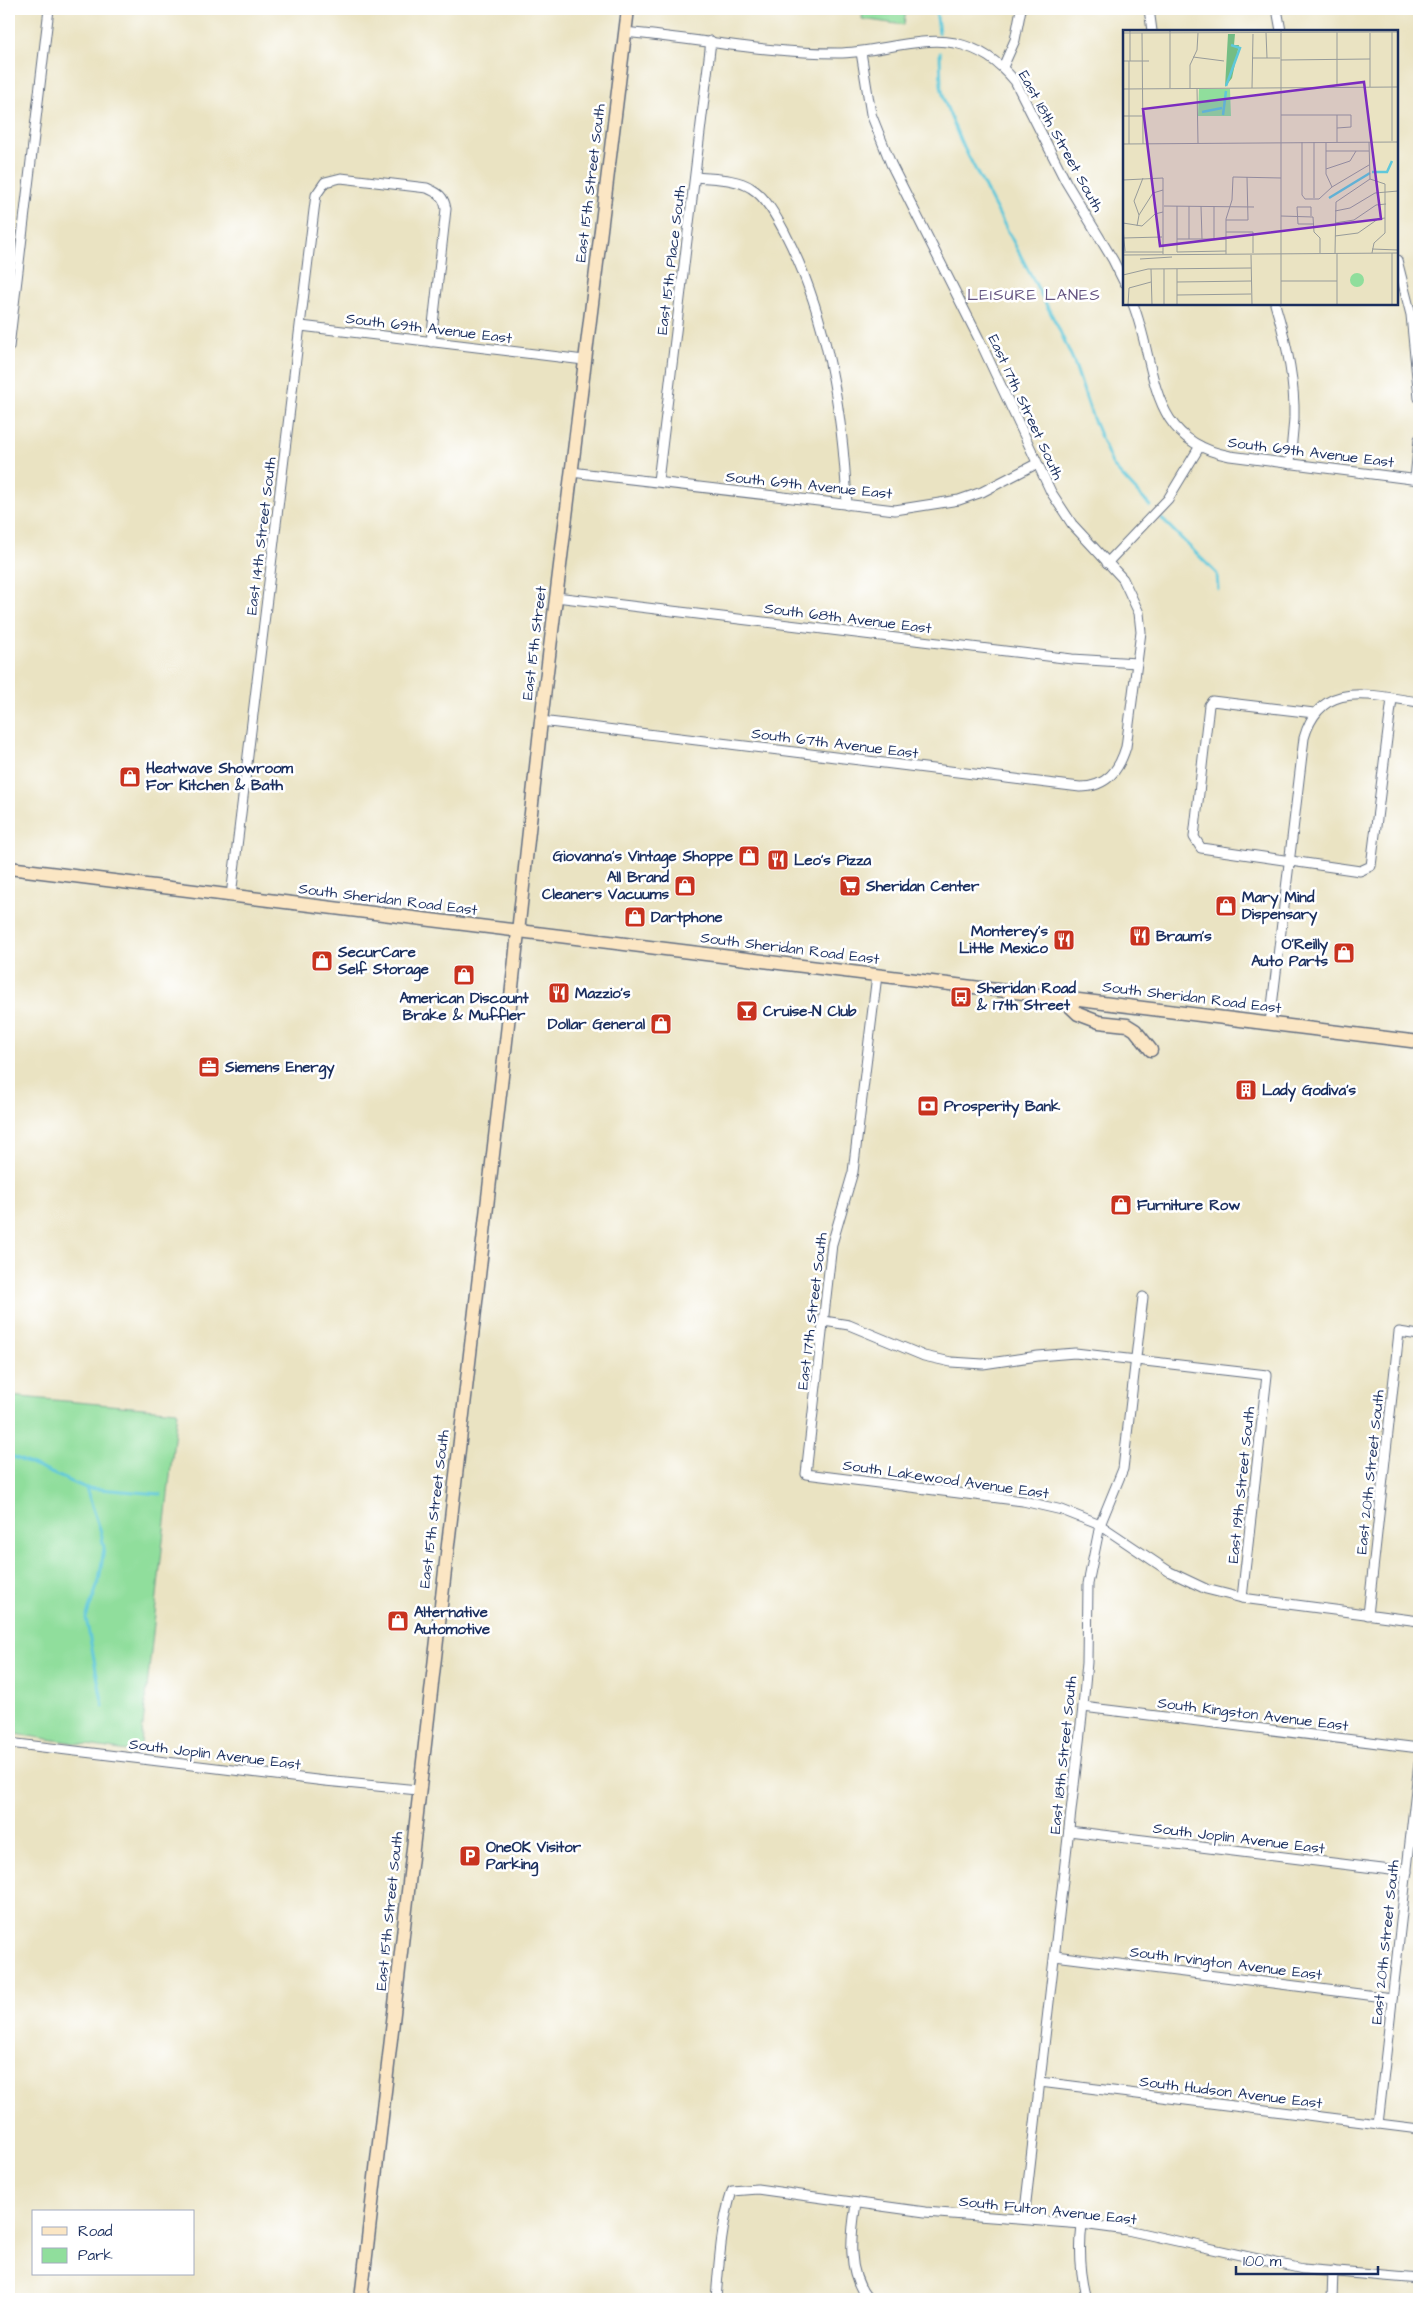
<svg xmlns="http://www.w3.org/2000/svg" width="1428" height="2308" viewBox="0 0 1428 2308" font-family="'Architects Daughter',sans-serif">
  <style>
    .green { fill: #90de9c; stroke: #56867d }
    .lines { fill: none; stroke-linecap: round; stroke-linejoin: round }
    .stream { stroke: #5fc8da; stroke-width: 3 }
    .street-casing { stroke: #636e81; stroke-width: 11 }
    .secondary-casing { stroke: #636e81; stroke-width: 15 }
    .street { stroke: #fff; stroke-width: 9 }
    .secondary { stroke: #fbe6c4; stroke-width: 12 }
    .labels { text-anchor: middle; stroke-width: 5; stroke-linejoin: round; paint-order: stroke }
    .street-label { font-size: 15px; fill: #1b2f5e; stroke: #fff }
    .poi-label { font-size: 15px; font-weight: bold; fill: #1b2f5e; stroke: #fff; text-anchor: start }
    .neighbourhood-label { font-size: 16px; letter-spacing: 1px; fill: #665682; stroke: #fff }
    .inset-river { fill: none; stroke: #5fc8da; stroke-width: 2.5 }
    .inset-road { fill: none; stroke: #979b9a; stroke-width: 1 }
    .view { fill: #7b2cbf; fill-opacity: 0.15; stroke: #7b2cbf; stroke-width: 2.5 }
    .inset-edge { fill: none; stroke: #1b2f5e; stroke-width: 2.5 }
  </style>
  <rect width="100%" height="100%" fill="#fff"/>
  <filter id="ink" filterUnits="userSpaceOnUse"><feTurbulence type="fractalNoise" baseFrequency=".02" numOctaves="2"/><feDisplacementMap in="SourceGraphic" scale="10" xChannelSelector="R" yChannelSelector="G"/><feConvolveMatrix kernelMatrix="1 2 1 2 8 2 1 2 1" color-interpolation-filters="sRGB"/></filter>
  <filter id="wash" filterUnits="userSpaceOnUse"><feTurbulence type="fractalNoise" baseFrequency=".0096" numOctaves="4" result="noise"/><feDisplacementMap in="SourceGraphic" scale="20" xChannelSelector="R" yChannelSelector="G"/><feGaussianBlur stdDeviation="1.12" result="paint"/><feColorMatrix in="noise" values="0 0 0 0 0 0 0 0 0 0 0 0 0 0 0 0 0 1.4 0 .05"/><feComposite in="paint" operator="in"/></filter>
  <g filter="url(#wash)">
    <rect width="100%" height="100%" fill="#eae3c2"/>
    <!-- green -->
    <g class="green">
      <path d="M863,9H906L904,25L862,19Z"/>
      <path d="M9,1396L177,1411L140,1753L9,1733Z"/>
    </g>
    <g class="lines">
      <!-- stream -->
      <g class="stream">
        <path d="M936,9L939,33"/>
        <path d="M940,53L941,86L945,103L961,142L1058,327L1074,362L1092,416L1113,466L1150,506"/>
        <path d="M1162,519L1217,574L1218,589"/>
        <path d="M9,1455L86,1488L160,1494"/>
        <path d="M86,1488L101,1532L104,1548L99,1581L86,1618L103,1706"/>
      </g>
    </g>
  </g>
  <g filter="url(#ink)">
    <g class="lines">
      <!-- street casing -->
      <g class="street-casing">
        <g id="street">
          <path d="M1149,9L1152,31"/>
          <path d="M1277,9L1281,31"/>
          <path d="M625,32C696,39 767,53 838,53C875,53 920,36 955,43C981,49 998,61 1015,81L1066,182L1113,260L1124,282"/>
          <path d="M1003,67L1015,40L1021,9"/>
          <path d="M696,177C713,179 736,178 751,188C766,197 777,218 785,233C828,316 843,412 847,505"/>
          <path d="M1397,260L1411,315L1419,398"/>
          <path d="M1133,304C1158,368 1146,440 1230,456L1419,480"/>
          <path d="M1275,304C1286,340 1295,379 1294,418C1293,433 1291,449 1290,464"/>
          <path d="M301,326L584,360"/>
          <path d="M9,347L49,9"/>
          <path d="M571,472L895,510L959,500L982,492L1036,464"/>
          <path d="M1415,479L1419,439"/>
          <path d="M658,481L711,41"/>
          <path d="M1107,563L1168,499L1200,446"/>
          <path d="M556,597L1072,659L1137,663"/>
          <path d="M1314,713L1212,701L1209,705L1194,837L1201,848L1360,871L1371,866L1392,699"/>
          <path d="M541,721L1080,787C1107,787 1119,770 1126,747L1141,632L1139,613L1123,579L1072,524L1051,492L979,339L891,164L871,114L861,52"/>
          <path d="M231,896L314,210L316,195L325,182L341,178L427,188C438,193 444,196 446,209L431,342"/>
          <path d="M877,975L853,1172L832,1244L806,1474L1023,1501L1062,1510L1100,1525L1170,1572L1206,1589L1242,1598L1419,1621"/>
          <path d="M1270,1023L1304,738C1321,678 1371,696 1419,702"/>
          <path d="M824,1321L849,1325L924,1356L951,1362L983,1364L1038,1356L1075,1353L1267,1375L1242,1598"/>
          <path d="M1368,1615L1399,1332L1419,1335"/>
          <path d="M1083,1707L1419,1748"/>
          <path d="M9,1743L325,1781L418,1790"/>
          <path d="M1069,1831L1407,1872"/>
          <path d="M1055,1956L1392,1998"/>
          <path d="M1040,2082L1419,2129"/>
          <path d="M1378,2124L1419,1763"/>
          <path d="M856,2203C851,2235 846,2272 868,2299"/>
          <path d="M1024,2219L1083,1707L1087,1662L1088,1584L1100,1525L1123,1469L1143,1297"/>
          <path d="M1082,2224C1079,2250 1080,2274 1087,2299"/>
          <path d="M716,2299C719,2263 721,2226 732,2191L757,2189L925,2212L1082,2224L1127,2230L1303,2269L1419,2279"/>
          <path d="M1332,2299L1333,2271"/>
        </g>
      </g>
      <!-- secondary casing -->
      <g class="secondary-casing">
        <g id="secondary">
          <path d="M9,868L1419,1042"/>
          <path d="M1060,997L1078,1014L1099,1022L1127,1025L1135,1030L1151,1050"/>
          <path d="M361,2299L507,1033L541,721L628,9"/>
        </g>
      </g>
      <!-- street -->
      <use href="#street" class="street"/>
      <!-- secondary -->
      <use href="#secondary" class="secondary"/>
    </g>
  </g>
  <!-- icons -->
  <defs>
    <g id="shop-square" transform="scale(1.125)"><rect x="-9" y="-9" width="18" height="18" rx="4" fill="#c8321e" stroke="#fff"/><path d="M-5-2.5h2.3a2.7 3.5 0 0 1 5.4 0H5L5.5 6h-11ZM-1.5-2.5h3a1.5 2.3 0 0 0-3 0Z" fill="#fff"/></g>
    <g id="restaurant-square" transform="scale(1.125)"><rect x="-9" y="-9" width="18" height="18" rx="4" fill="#c8321e" stroke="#fff"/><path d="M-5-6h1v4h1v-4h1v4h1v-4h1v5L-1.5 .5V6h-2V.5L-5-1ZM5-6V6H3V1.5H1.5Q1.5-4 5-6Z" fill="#fff"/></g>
    <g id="supermarket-square" transform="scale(1.125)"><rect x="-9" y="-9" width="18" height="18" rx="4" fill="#c8321e" stroke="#fff"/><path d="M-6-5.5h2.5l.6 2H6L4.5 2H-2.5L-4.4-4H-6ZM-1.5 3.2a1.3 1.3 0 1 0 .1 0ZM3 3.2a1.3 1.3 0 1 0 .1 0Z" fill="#fff"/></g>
    <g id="bus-square" transform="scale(1.125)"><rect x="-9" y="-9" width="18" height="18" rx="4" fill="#c8321e" stroke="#fff"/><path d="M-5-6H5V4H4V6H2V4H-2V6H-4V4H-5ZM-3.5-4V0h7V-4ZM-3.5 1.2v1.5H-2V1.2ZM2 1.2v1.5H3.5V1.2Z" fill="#fff"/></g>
    <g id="bar-square" transform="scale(1.125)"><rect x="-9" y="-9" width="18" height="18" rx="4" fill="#c8321e" stroke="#fff"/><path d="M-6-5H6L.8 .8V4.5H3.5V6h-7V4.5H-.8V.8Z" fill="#fff"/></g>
    <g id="office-square" transform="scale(1.125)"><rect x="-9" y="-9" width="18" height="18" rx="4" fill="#c8321e" stroke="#fff"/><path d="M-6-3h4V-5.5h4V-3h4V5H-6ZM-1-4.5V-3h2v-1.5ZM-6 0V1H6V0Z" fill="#fff"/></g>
    <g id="building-square" transform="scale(1.125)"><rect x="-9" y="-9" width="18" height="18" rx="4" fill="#c8321e" stroke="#fff"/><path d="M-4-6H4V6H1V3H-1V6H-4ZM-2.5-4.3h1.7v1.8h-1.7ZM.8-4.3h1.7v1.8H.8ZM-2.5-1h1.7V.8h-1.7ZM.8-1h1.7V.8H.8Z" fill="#fff"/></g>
    <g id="bank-square" transform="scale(1.125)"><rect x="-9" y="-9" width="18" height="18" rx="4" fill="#c8321e" stroke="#fff"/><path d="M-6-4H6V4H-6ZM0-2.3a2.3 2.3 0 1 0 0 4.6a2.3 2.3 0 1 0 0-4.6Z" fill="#fff"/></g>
    <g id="parking-square" transform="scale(1.125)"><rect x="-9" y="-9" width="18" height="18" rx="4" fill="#c8321e" stroke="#fff"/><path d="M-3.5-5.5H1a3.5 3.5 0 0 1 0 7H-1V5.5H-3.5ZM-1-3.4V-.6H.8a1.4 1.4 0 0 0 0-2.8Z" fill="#fff"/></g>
  </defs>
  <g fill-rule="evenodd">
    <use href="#shop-square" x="130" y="777"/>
    <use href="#shop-square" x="749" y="856"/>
    <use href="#restaurant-square" x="778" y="860"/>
    <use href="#shop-square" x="685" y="886"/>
    <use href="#supermarket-square" x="850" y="886"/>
    <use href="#shop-square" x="1226" y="906"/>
    <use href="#shop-square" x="635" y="917"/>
    <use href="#restaurant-square" x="1140" y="936"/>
    <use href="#restaurant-square" x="1064" y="940"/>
    <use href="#shop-square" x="1344" y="953"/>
    <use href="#shop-square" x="322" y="961"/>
    <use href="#shop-square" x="464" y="975"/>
    <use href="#restaurant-square" x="559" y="993"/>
    <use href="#bus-square" x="961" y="997"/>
    <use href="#bar-square" x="747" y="1011"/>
    <use href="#shop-square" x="661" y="1024"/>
    <use href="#office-square" x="209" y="1067"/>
    <use href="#building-square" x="1246" y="1090"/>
    <use href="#bank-square" x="928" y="1106"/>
    <use href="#shop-square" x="1121" y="1205"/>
    <use href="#shop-square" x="398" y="1621"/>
    <use href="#parking-square" x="470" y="1856"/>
  </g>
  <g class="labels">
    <!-- street labels -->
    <g class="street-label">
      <text transform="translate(1061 141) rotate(61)" y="5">East 18th Street South</text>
      <text transform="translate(590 183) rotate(-83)" y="5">East 15th Street South</text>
      <text transform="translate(671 260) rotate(-83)" y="5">East 15th Place South</text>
      <text transform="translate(429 328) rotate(7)" y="5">South 69th Avenue East</text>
      <text transform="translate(1026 407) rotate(65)" y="5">East 17th Street South</text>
      <text transform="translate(1311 452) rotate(7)" y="5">South 69th Avenue East</text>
      <text transform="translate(809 485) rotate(6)" y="5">South 69th Avenue East</text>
      <text transform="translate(261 536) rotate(-83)" y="5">East 14th Street South</text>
      <text transform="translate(848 618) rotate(7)" y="5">South 68th Avenue East</text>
      <text transform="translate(534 643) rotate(-83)" y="5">East 15th Street</text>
      <text transform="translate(835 743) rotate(7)" y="5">South 67th Avenue East</text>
      <text transform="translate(388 899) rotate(7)" y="5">South Sheridan Road East</text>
      <text transform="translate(790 948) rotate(7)" y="5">South Sheridan Road East</text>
      <text transform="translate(1192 997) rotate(7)" y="5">South Sheridan Road East</text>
      <text transform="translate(812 1311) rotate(-83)" y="5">East 17th Street South</text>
      <text transform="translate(1370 1472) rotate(-84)" y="5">East 20th Street South</text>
      <text transform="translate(946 1479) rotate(8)" y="5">South Lakewood Avenue East</text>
      <text transform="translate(1241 1485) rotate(-84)" y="5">East 19th Street South</text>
      <text transform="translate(434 1509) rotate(-83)" y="5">East 15th Street South</text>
      <text transform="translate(1253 1714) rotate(7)" y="5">South Kingston Avenue East</text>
      <text transform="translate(215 1754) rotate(7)" y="5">South Joplin Avenue East</text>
      <text transform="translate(1063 1755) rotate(-84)" y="5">East 18th Street South</text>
      <text transform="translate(1239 1838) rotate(7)" y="5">South Joplin Avenue East</text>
      <text transform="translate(389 1911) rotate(-84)" y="5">East 15th Street South</text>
      <text transform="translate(1385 1942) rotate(-84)" y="5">East 20th Street South</text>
      <text transform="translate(1226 1963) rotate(7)" y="5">South Irvington Avenue East</text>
      <text transform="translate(1231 2092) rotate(7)" y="5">South Hudson Avenue East</text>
      <text transform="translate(1048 2210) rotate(6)" y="5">South Fulton Avenue East</text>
    </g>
    <!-- poi labels -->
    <g class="poi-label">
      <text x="146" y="773">Heatwave Showroom<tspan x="146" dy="17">For Kitchen &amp; Bath</tspan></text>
      <text x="733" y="861" text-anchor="end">Giovanna's Vintage Shoppe</text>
      <text x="794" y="865">Leo's Pizza</text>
      <text x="669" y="882" text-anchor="end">All Brand<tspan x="669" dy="17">Cleaners Vacuums</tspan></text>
      <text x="866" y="891">Sheridan Center</text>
      <text x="1242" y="902">Mary Mind<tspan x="1242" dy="17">Dispensary</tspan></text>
      <text x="651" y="922">Dartphone</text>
      <text x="1048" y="936" text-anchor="end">Monterey's<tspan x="1048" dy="17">Little Mexico</tspan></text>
      <text x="1156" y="941">Braum's</text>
      <text x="1328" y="949" text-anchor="end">O'Reilly<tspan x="1328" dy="17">Auto Parts</tspan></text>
      <text x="338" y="957">SecurCare<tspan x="338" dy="17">Self Storage</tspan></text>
      <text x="977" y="993">Sheridan Road<tspan x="977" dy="17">&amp; 17th Street</tspan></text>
      <text x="575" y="998">Mazzio's</text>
      <text x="464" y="1003" text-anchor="middle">American Discount<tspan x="464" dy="17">Brake &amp; Muffler</tspan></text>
      <text x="763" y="1016">Cruise-N Club</text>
      <text x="645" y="1029" text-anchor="end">Dollar General</text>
      <text x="225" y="1072">Siemens Energy</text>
      <text x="1262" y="1095">Lady Godiva's</text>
      <text x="944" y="1111">Prosperity Bank</text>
      <text x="1137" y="1210">Furniture Row</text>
      <text x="414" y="1617">Alternative<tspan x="414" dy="17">Automotive</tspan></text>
      <text x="486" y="1852">OneOK Visitor<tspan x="486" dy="17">Parking</tspan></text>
    </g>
    <!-- neighbourhood labels -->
    <g class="neighbourhood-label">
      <text x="1034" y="300">LEISURE LANES</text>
    </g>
  </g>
  <!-- overview -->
  <g transform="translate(1123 30)">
    <rect width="275" height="275" fill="#eae3c2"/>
    <path d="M76,59H107L108,86H75ZM227 250a7 7 0 1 1 14 0a7 7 0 1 1-14 0Z" fill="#90de9c"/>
    <path d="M105,4H112L111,15H116L109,48L102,57Z" fill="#74bd84"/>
    <path class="inset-river" d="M103,56L117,18L108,15M79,82L99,78M100,85L103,61M249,142H264L269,131M206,168L247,143"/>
    <path class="inset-road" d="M7,0V31M47,0V58M158,1V275M214,2V56M0,3L275,2M19,3L20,114M143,3L144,28M247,3V57M70,27L101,31M129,28H157M158,30L247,29M0,31H26M67,58V35L74,20L75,3M74,58L75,113M129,58L130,4M0,59L275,57M158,85H228V97L214,98M214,85V112M0,86H19M269,111V2M179,112V165L182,169H196L209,157L246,135M191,112V168M203,112V144L209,157M246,112L247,149M0,114L275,112M6,114V31M203,121H246M203,139L227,131L233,121M247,149L262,154V203L251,213L249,223M0,150L40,148V224M213,172L247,149M41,176L131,177M78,176L79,209M212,181L227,178L252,163L275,161M16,185L30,163L40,160M158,186L190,187L191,202L197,208V223M188,186V177H174L175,194H191M103,190H125L124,147M0,193L19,196L32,184L40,182M212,193L231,190L253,175L263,174M14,196L16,185L11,171L20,148M0,198L2,221M103,202H130V223M212,206L235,203L255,189L262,188M0,208L39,207M54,209H103M66,209V176M91,209V176M249,219L275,220M0,222H40M54,222L103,221M54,222V176M212,223L213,172M103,224V189L109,170L110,147L158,148M0,225L275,223M128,225L129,275M17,229L49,227M28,239L29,275M41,239V275M54,239V275M0,245L25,239L128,238M158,251H214M54,252L128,251M54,265L128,264M5,275L6,258L28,252M214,275V223M269,275V223"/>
    <path class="view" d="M241,52L258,189L37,216L20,79Z"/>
    <rect width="275" height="275" class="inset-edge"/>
  </g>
  <!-- margin -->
  <rect width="1428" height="2308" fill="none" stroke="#fff" stroke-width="30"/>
  <!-- legend -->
  <rect x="32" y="2210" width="162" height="65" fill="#ffffff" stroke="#a4acbf"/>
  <rect x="42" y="2227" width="25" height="8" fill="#fbe6c4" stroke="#a4acbf"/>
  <text x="78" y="2236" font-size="15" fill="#1b2f5e">Road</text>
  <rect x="42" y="2248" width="25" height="15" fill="#90de9c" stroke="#a4acbf"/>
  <text x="78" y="2260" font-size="15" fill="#1b2f5e">Park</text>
  <!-- scale -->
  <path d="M1236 2266v8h142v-8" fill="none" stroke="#1b2f5e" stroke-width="2.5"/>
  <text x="1243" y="2266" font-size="15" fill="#1b2f5e" stroke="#ffffff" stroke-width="4" paint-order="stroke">100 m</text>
</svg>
